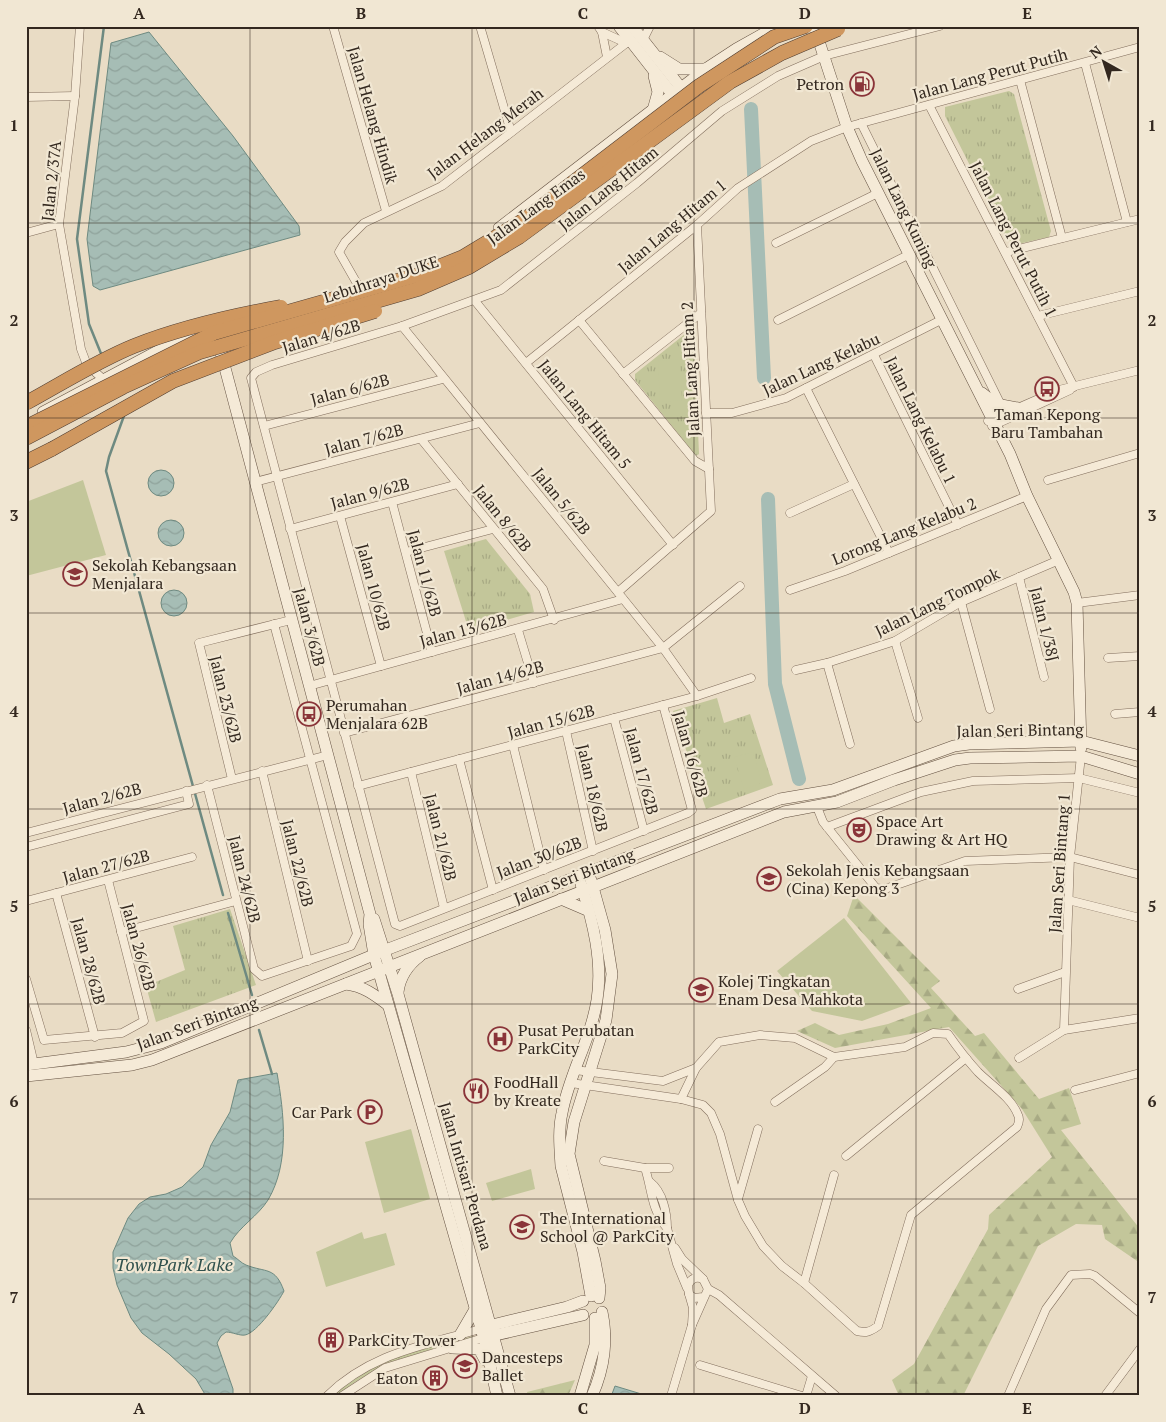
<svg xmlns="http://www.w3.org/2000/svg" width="1166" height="1422" viewBox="0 0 1166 1422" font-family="'PT Serif',serif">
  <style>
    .grass { fill: url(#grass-tufts) }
    .forest { fill: url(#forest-firs) }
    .garden { fill: #c3c69a }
    .water { fill: url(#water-waves); stroke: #6e8a81 }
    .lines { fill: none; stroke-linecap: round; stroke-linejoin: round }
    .stream { stroke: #6e8a81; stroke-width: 2.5 }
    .river { stroke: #a6bdb5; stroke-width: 14 }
    .street-casing { stroke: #826e5d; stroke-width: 9 }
    .secondary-casing { stroke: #635040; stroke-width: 12 }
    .highway-casing { stroke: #503d31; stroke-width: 15 }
    .street { stroke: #f5ead7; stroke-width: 8 }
    .secondary { stroke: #f5ead7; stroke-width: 11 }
    .highway { stroke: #cf975f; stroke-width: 14 }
    .highway-bridge-casing { stroke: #503d31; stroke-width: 15; stroke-linecap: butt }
    .highway-bridge { stroke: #cf975f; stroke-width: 14 }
    .grid { fill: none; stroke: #33281f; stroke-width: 1; stroke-opacity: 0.55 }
    .labels { text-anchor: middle; stroke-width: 4.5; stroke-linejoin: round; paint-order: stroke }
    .street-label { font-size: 16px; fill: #33281f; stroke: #f1e7d3 }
    .poi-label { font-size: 16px; fill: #33281f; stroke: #f1e7d3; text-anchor: start }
    .water-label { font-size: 18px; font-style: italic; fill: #30514d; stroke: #f1e7d3 }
    .neatline { fill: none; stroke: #33281f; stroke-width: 2 }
    .grid-label { font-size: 16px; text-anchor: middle; font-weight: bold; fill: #33281f }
  </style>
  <defs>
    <pattern id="grass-tufts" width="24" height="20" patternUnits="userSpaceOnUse" patternTransform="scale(1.25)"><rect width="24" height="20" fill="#c3c69a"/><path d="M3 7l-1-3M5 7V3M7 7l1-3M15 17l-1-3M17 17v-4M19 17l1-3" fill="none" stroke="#a8aa84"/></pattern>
    <pattern id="forest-firs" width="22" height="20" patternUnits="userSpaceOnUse" patternTransform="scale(1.25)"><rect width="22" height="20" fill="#c3c69a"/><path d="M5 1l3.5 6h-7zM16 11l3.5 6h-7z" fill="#a8aa84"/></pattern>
    <pattern id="water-waves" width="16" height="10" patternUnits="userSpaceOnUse" patternTransform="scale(1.25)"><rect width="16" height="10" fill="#a6bdb5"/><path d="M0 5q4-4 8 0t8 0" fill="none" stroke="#8fa29b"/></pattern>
  </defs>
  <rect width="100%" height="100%" fill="#e9dcc5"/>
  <!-- grass -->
  <g class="grass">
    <path d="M1009,91L1014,94L1051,231L1049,237L1014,245L1006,237L945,116V107Z"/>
    <path d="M690,330L694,336L699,454L696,456L635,380V374Z"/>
    <path d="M486,539L530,594L534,612L469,631L444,551Z"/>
    <path d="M717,698L724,723L750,714L773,785L706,809L673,711Z"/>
    <path d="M230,909L256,985L156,1022L146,986L185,970L173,926Z"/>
    <path d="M473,1336V1338C422,1353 378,1361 337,1396H333C370,1358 424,1349 473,1336Z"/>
  </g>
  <!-- forest -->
  <g class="forest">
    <path d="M854,895L940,981L931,988L975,1036L984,1033L1039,1099L1069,1088L1081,1124L1061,1130L1140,1229V1263L1105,1239L1102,1225L1076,1224L1038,1246L963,1396H899L892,1380L914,1364L988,1229L989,1215L1052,1157L1022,1109L949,1027L835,1048L797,1031L815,1023L839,1035L888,1024L931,1008L847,916Z"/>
    <path d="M575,1380L568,1396H528L527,1392Z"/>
  </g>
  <!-- garden -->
  <g class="garden">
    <path d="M680,359L682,400L660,402L658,361Z"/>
    <path d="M83,480L106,555L26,576V502Z"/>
    <path d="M753,752L762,783L744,789L734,757Z"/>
    <path d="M844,918L911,1003L862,1021L812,1011L777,971Z"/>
    <path d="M411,1129L430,1199L384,1213L365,1142Z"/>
    <path d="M531,1169L535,1189L492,1201L486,1183Z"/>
    <path d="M362,1232L364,1239L386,1233L395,1265L326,1287L316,1252Z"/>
  </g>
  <!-- water -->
  <g class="water">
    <path d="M149,32L233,136L299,226L300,235L100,290L93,286L87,239L111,43Z"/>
    <circle cx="161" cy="483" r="13"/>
    <circle cx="171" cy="533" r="13"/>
    <circle cx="174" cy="603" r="13"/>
    <path d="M277,1073C284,1113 290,1163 268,1200C258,1216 240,1226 230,1243L233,1256C237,1258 241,1263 246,1265C266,1273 275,1266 284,1291C279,1301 257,1333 245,1335C240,1336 232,1332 226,1332L221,1336L217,1343L233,1389V1396H206L196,1379L169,1354L142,1333L131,1318L117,1285L113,1268V1252L128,1218L139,1204L150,1197L166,1194L182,1187L203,1167L211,1145L230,1112L238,1080Z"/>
    <path d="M615,1386L648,1396L612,1394Z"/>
  </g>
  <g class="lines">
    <!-- stream -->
    <g class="stream">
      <path d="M102,356L89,324L77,239L104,26"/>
      <path d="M125,413L109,457L106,471L223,895"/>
      <path d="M228,913L252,995"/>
      <path d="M259,1030L272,1074"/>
    </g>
    <!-- river -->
    <g class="river">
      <path d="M751,109L764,378"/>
      <path d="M768,499L775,684L799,779"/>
    </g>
    <!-- street casing -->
    <g class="street-casing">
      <g id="street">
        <path d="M80,26L75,96L59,224L81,349L87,365L103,379"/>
        <path d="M333,26L386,211"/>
        <path d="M480,26L511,132"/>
        <path d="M598,26L602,32L607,57"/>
        <path d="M602,32L626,43"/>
        <path d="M643,40L650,26"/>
        <path d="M1085,63L1127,222"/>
        <path d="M1020,80L1062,238"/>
        <path d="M26,97L75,96"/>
        <path d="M929,105L1074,387"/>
        <path d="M861,123L1001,405"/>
        <path d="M26,233L59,224"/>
        <path d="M776,243L878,193"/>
        <path d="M1006,252L1140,219"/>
        <path d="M359,287L339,252L345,242L364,223L442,186L629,41"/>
        <path d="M475,301L673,545"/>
        <path d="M1038,316L1140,291"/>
        <path d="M579,320L695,461L709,469"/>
        <path d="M778,320L908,255"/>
        <path d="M402,326L663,648L697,696"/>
        <path d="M874,355L958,525"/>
        <path d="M526,363L697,225L738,188L811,141L847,127L1140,47"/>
        <path d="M623,374L701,313"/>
        <path d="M806,388L889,553"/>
        <path d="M706,413H732L786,398L941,320"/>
        <path d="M988,421L1059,390L1140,370"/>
        <path d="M264,426L443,379"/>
        <path d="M992,426L1070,390"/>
        <path d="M421,439L543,589L554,620"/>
        <path d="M1048,480L1140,453"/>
        <path d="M255,482L480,423"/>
        <path d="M392,502L432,652"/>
        <path d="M790,513L854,484"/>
        <path d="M340,516L381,666"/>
        <path d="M290,529L458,484"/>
        <path d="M406,552L493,529"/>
        <path d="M1019,577L1044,677"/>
        <path d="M790,590L845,571L1027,496"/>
        <path d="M618,592L711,511L697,225"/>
        <path d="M961,602L990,709"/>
        <path d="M1077,603L1140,595"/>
        <path d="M518,630L534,683"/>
        <path d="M895,641L918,718"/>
        <path d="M1108,658L1140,656"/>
        <path d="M827,663L850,744"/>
        <path d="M796,670L827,663L895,641L961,602L1059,560"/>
        <path d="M309,686L623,599"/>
        <path d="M663,705L692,810L688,813L400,926L395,924L251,378L256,372L272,365L402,326L501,290L637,183L722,111L778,76L824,56L940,26"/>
        <path d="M1115,714L1140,712"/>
        <path d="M614,718L644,831"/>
        <path d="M566,731L593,851"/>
        <path d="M344,733L663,648L740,586"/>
        <path d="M513,745L544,870"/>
        <path d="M459,759L493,890"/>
        <path d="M262,771L308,961"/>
        <path d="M411,772L444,908"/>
        <path d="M232,779L199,643L291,620"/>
        <path d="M207,785L254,969L262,976L351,946L357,934L274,624"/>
        <path d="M358,786L697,696L751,678"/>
        <path d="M817,807L823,822L876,888L885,889L965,861L1070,857L1140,875"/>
        <path d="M827,827L921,792L973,781L1079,778L1140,793"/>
        <path d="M26,833L328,755"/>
        <path d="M26,847L189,804L186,791"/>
        <path d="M56,893L95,1037"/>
        <path d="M1068,900L1140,918"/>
        <path d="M26,901L192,857"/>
        <path d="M121,932L236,901"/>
        <path d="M26,979L44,1040L122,1033L144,1021L108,880"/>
        <path d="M1018,989L1065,972"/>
        <path d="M26,1030L34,1064"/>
        <path d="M1064,1030L1070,857L1081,756"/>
        <path d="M933,1033L948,1034C957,1047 967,1060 978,1072C991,1085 1011,1097 1018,1115C1020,1119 1019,1123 1017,1127L911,1215L878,1326C870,1332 866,1333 857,1331L804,1283L782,1266L763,1246L745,1216L738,1200L720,1134L711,1113L703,1105L681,1099L696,1068L719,1042L760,1035L795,1038L834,1057L905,1047Z"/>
        <path d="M1019,1058L1064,1030L1140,1018"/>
        <path d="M575,1070L663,1081L696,1068"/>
        <path d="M571,1083L681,1099"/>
        <path d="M1075,1090L1140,1073"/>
        <path d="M775,1102L825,1067L834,1057"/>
        <path d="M846,1156L966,1058"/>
        <path d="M604,1161L645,1168H669"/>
        <path d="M645,1168C652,1189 651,1210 667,1228C667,1213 663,1192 650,1182"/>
        <path d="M738,1199L758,1129"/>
        <path d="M667,1228L677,1264L687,1288"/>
        <path d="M675,1248L682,1259L703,1279"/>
        <path d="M804,1283L834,1175"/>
        <path d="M708,1289L719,1295L836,1396"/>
        <path d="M689,1294L693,1308L692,1325"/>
        <path d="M700,1365L802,1396"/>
        <path d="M327,1396C371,1353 423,1346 480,1329"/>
        <path d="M342,1396L385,1368L483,1338"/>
        <path d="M671,1396L692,1325L708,1289L703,1279C697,1276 691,1278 688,1285L689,1294L694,1298L703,1297"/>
        <path d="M806,1396L812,1376"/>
        <path d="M1008,1396L1046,1309L1071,1275L1090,1274L1095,1276L1140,1313"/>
        <path d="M1105,1396L1140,1349"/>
      </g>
    </g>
    <!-- secondary casing -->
    <g class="secondary-casing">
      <g id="secondary">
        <path d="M619,26L676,99"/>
        <path d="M632,26L685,93"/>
        <path d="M814,26L847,127L862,161L1010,454L1027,496L1074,592L1077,603L1081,748"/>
        <path d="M660,57L679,69H706"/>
        <path d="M653,110L658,92L654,76"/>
        <path d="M499,228L707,68L736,49L777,26"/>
        <path d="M233,329L222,336L220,349L370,914L369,924L374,955L486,1346L497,1396"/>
        <path d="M982,393L996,404L1018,408"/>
        <path d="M43,412L184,337L210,328"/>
        <path d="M591,880L605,930L612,974L606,1020L574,1122L569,1154L595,1261L600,1288L599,1298"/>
        <path d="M581,884C593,922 603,961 597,1000C591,1039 569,1074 562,1113C558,1130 560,1149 561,1166L583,1252L591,1296"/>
        <path d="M561,899L589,911"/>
        <path d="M374,919L398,994L510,1396"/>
        <path d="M346,984C363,986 375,995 388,1005"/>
        <path d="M398,992C400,976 408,965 420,956"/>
        <path d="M26,1065L126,1052L161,1043L383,951L780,799L833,790L954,746L969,744L1081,741L1140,756"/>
        <path d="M26,1076L132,1065L152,1060L784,812L837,802L894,780L955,760L970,758L1081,756L1140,774"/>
        <path d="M484,1327L567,1307L583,1301"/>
        <path d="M460,1335L474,1311"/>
        <path d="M487,1337L583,1315"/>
        <path d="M452,1348L479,1349L485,1360"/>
        <path d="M580,1396L595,1345V1318"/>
        <path d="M592,1396C604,1369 608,1340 602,1312"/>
      </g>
    </g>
    <!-- highway casing -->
    <g class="highway-casing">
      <path id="highway" d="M26,462L52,449"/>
    </g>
    <!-- street -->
    <use href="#street" class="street"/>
    <!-- secondary -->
    <use href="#secondary" class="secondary"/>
    <!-- highway -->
    <use href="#highway" class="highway"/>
    <!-- highway-bridge casing -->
    <g class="highway-bridge-casing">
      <g id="highway-bridge">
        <path d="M26,403C61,384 97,361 134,346C182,327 231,316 281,307"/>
        <path d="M26,427L214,333L418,275L463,257L524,220L699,86L774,37L806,26"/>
        <path d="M26,438L123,387L200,352L418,289L469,267L519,237L730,82L782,53L838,29"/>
        <path d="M52,449L173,381L275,342L375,311"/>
      </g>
    </g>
    <!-- highway-bridge -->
    <use href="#highway-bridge" class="highway-bridge"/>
  </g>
  <!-- grid -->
  <path class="grid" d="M250,26V1396M472,26V1396M694,26V1396M916,26V1396M26,223H1140M26,418H1140M26,613H1140M26,809H1140M26,1004H1140M26,1199H1140"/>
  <!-- icons -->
  <defs>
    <g id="fuel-ring" transform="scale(1.25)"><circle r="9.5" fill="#f1e7d3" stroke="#8a3439" stroke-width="1.5"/><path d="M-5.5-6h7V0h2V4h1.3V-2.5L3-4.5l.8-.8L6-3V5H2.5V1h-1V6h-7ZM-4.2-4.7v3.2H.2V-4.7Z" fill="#8a3439"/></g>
    <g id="bus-ring" transform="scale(1.25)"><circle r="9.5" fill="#f1e7d3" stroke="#8a3439" stroke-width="1.5"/><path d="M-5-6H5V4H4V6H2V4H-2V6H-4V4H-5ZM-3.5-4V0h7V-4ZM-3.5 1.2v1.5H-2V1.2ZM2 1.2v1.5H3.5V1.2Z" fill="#8a3439"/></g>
    <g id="school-ring" transform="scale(1.25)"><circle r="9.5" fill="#f1e7d3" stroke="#8a3439" stroke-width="1.5"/><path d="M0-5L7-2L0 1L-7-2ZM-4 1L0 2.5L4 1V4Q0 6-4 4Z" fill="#8a3439"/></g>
    <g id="theatre-ring" transform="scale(1.25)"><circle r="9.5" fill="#f1e7d3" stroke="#8a3439" stroke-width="1.5"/><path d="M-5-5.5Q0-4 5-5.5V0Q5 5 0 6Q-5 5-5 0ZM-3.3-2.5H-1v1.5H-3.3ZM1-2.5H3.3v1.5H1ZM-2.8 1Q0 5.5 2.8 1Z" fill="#8a3439"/></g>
    <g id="hospital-ring" transform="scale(1.25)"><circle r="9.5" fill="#f1e7d3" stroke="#8a3439" stroke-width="1.5"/><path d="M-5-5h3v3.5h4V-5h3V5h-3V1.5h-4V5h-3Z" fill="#8a3439"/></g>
    <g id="restaurant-ring" transform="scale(1.25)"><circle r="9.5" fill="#f1e7d3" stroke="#8a3439" stroke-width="1.5"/><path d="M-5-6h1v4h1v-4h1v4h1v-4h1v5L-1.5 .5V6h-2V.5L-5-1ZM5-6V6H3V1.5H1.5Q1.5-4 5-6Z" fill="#8a3439"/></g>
    <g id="parking-ring" transform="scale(1.25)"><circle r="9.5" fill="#f1e7d3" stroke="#8a3439" stroke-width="1.5"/><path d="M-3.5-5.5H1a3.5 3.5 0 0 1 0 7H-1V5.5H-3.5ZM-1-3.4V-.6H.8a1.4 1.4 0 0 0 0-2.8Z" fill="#8a3439"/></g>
    <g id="building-ring" transform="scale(1.25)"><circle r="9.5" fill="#f1e7d3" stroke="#8a3439" stroke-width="1.5"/><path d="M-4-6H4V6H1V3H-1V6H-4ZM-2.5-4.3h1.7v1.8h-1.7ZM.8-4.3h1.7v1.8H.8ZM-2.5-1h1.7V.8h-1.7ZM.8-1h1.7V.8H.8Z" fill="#8a3439"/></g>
  </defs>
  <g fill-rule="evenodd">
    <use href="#fuel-ring" x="862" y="84"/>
    <use href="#bus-ring" x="1047" y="389"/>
    <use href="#school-ring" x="75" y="574"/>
    <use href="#bus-ring" x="309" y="714"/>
    <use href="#theatre-ring" x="859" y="830"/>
    <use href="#school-ring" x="769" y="879"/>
    <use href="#school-ring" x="701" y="990"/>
    <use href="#hospital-ring" x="500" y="1039"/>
    <use href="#restaurant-ring" x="476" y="1091"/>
    <use href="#parking-ring" x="370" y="1112"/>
    <use href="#school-ring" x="522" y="1227"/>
    <use href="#building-ring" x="331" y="1340"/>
    <use href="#school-ring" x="465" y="1366"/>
    <use href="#building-ring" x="435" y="1378"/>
  </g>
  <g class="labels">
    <!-- street labels -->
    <g class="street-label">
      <text transform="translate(990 74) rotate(-15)" y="6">Jalan Lang Perut Putih</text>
      <text transform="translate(373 115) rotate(74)" y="6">Jalan Helang Hindik</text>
      <text transform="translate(485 133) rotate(-37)" y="6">Jalan Helang Merah</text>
      <text transform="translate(51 181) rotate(-84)" y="6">Jalan 2/37A</text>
      <text transform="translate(608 188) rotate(-39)" y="6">Jalan Lang Hitam</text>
      <text transform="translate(536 206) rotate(-36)" y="6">Jalan Lang Emas</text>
      <text transform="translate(904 208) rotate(64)" y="6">Jalan Lang Kuning</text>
      <text transform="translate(672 226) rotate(-40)" y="6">Jalan Lang Hitam 1</text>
      <text transform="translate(1014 239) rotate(63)" y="6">Jalan Lang Perut Putih 1</text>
      <text transform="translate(381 279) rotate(-18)" y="6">Lebuhraya DUKE</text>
      <text transform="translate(321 336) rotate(-17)" y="6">Jalan 4/62B</text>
      <text transform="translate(821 364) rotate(-25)" y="6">Jalan Lang Kelabu</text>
      <text transform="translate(690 369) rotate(-93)" y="6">Jalan Lang Hitam 2</text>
      <text transform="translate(350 389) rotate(-15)" y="6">Jalan 6/62B</text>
      <text transform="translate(585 414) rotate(51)" y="6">Jalan Lang Hitam 5</text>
      <text transform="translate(921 420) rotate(64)" y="6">Jalan Lang Kelabu 1</text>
      <text transform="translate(364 439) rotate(-15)" y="6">Jalan 7/62B</text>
      <text transform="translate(370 493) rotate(-15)" y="6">Jalan 9/62B</text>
      <text transform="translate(562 501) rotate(51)" y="6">Jalan 5/62B</text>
      <text transform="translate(503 518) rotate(51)" y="6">Jalan 8/62B</text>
      <text transform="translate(904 531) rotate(-22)" y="6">Lorong Lang Kelabu 2</text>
      <text transform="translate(425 573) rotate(75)" y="6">Jalan 11/62B</text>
      <text transform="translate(374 587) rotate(75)" y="6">Jalan 10/62B</text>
      <text transform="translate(937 602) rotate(-26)" y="6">Jalan Lang Tompok</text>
      <text transform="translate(1045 624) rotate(76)" y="6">Jalan 1/38J</text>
      <text transform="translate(310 627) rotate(75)" y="6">Jalan 3/62B</text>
      <text transform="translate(463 630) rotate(-15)" y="6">Jalan 13/62B</text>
      <text transform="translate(500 677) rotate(-15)" y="6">Jalan 14/62B</text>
      <text transform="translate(226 699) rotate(76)" y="6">Jalan 23/62B</text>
      <text transform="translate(551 721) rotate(-15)" y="6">Jalan 15/62B</text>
      <text transform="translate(1020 730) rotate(-1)" y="6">Jalan Seri Bintang</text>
      <text transform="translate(691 754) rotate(74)" y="6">Jalan 16/62B</text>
      <text transform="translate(642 771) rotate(75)" y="6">Jalan 17/62B</text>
      <text transform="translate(593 788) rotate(77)" y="6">Jalan 18/62B</text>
      <text transform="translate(102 798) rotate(-15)" y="6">Jalan 2/62B</text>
      <text transform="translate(441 837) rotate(76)" y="6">Jalan 21/62B</text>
      <text transform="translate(539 857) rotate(-21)" y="6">Jalan 30/62B</text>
      <text transform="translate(298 863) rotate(76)" y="6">Jalan 22/62B</text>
      <text transform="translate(1059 863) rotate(-86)" y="6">Jalan Seri Bintang 1</text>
      <text transform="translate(106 866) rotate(-15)" y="6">Jalan 27/62B</text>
      <text transform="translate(574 876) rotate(-21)" y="6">Jalan Seri Bintang</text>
      <text transform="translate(245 879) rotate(76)" y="6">Jalan 24/62B</text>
      <text transform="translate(139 947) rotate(75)" y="6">Jalan 26/62B</text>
      <text transform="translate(89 961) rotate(75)" y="6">Jalan 28/62B</text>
      <text transform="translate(197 1023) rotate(-20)" y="6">Jalan Seri Bintang</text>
      <text transform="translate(466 1176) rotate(74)" y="6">Jalan Intisari Perdana</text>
    </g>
    <!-- poi labels -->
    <g class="poi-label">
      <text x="844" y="90" text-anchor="end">Petron</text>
      <text x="1047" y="420" text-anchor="middle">Taman Kepong<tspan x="1047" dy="18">Baru Tambahan</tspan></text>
      <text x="92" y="571">Sekolah Kebangsaan<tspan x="92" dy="18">Menjalara</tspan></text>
      <text x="326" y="711">Perumahan<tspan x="326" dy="18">Menjalara 62B</tspan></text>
      <text x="876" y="827">Space Art<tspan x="876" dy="18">Drawing &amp; Art HQ</tspan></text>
      <text x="786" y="876">Sekolah Jenis Kebangsaan<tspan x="786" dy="18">(Cina) Kepong 3</tspan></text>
      <text x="718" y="987">Kolej Tingkatan<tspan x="718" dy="18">Enam Desa Mahkota</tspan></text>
      <text x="518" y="1036">Pusat Perubatan<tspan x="518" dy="18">ParkCity</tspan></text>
      <text x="494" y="1088">FoodHall<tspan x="494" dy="18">by Kreate</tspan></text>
      <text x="352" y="1118" text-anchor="end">Car Park</text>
      <text x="540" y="1224">The International<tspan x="540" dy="18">School @ ParkCity</tspan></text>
      <text x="348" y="1346">ParkCity Tower</text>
      <text x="482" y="1363">Dancesteps<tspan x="482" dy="18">Ballet</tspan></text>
      <text x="418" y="1384" text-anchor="end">Eaton</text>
    </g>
    <!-- water labels -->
    <g class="water-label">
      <text x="174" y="1271">TownPark Lake</text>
    </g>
  </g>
  <!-- border -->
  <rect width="1166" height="1422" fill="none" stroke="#f1e7d3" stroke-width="55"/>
  <!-- north arrow -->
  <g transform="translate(1104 62) rotate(321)" stroke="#f1e7d3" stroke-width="4" paint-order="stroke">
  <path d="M0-4L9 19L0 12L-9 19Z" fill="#33281f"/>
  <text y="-8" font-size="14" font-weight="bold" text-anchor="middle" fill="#33281f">N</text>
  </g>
  <rect x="28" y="28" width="1110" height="1366" class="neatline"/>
  <g class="grid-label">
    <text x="139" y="19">A</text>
    <text x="361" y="19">B</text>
    <text x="583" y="19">C</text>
    <text x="805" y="19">D</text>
    <text x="1027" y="19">E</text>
    <text x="14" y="131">1</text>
    <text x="1152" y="131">1</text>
    <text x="14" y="326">2</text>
    <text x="1152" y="326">2</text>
    <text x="14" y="521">3</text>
    <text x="1152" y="521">3</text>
    <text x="14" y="717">4</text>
    <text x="1152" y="717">4</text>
    <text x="14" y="912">5</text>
    <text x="1152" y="912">5</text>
    <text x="14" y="1107">6</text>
    <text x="1152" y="1107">6</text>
    <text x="14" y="1303">7</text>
    <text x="1152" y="1303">7</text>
    <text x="139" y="1414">A</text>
    <text x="361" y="1414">B</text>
    <text x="583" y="1414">C</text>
    <text x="805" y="1414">D</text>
    <text x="1027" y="1414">E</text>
  </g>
</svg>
